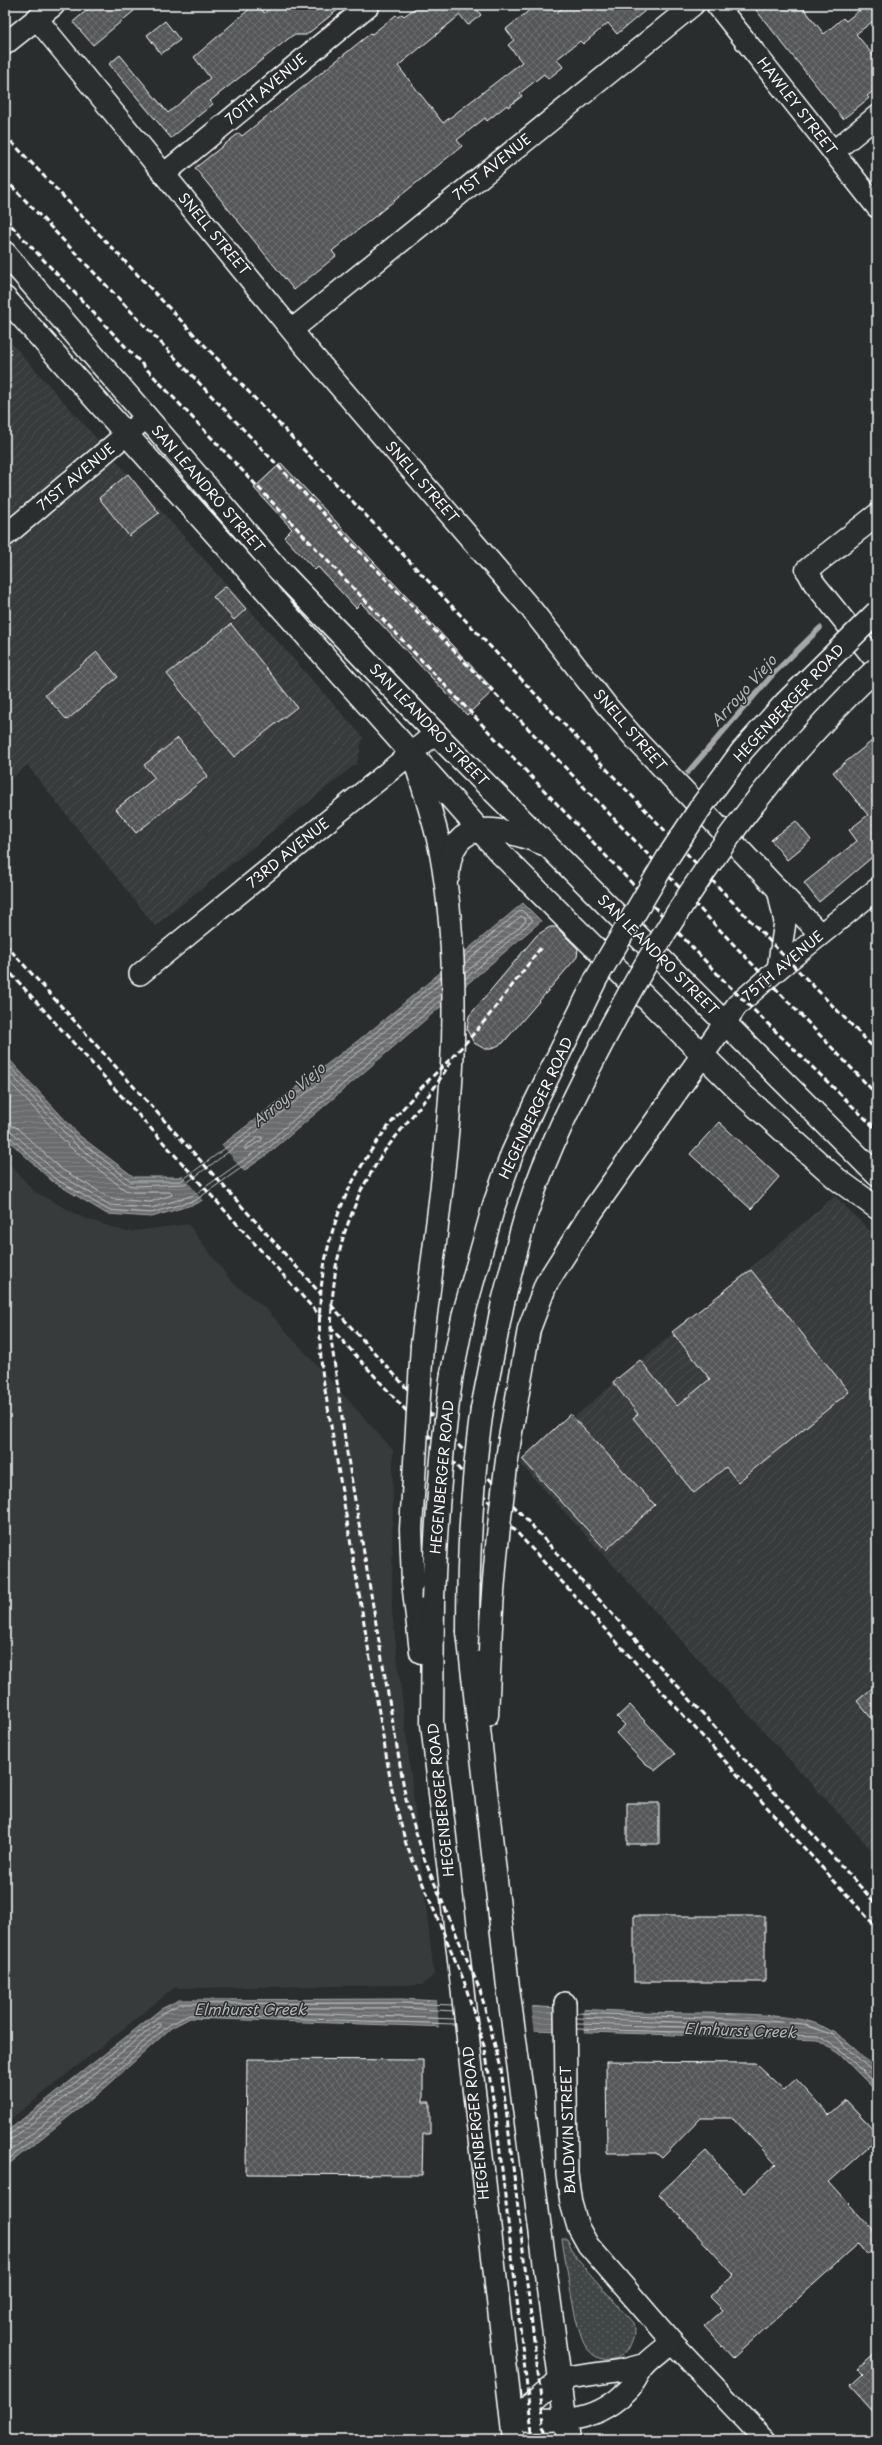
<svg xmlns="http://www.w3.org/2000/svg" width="882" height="2445" viewBox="0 0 882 2445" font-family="'Playpen Sans',sans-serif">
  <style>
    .built { fill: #373a3b }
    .industrial { fill: url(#industrial-furrows) }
    .grass { fill: url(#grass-dots); stroke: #a0a2a2 }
    .water { fill: url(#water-rules); stroke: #a6a7a7 }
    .pier { fill: #2a2d2e }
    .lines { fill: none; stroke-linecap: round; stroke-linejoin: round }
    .shore { stroke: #c3c4c5; stroke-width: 1 }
    .stream { stroke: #a6a7a7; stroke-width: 5.5 }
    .building { fill: url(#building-cross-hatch); stroke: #fff }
    .minor-casing { stroke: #fff; stroke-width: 24 }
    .major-casing { stroke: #fff; stroke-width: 25 }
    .minor { stroke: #2a2d2e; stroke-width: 21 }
    .major { stroke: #2a2d2e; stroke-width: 22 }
    .rail { stroke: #fff; stroke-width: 3; stroke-dasharray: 6 3; stroke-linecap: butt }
    .major-bridge-casing { stroke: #fff; stroke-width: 25; stroke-linecap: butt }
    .major-bridge { stroke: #2a2d2e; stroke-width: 22 }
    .labels { text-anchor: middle; stroke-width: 3; stroke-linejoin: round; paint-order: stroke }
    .street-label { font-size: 14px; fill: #fff; stroke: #2a2d2e }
    .water-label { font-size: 15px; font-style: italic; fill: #b4b6b6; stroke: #2a2d2e }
  </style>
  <defs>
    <pattern id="industrial-furrows" width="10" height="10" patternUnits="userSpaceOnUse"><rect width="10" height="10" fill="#373a3b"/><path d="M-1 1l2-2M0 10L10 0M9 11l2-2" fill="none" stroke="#4b4e4f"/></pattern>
    <pattern id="grass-dots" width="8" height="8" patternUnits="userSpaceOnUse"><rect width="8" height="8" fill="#414445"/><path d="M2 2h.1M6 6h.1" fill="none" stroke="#5e6061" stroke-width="1.8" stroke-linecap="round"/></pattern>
    <pattern id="water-rules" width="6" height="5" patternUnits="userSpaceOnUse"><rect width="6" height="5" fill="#6a6c6d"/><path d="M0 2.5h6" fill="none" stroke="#808283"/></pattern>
    <pattern id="building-cross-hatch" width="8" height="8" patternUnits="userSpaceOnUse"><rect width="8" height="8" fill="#555758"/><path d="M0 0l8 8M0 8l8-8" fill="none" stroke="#6e7071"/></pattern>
  </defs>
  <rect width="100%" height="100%" fill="#2a2d2e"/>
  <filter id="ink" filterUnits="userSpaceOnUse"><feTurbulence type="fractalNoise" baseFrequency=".025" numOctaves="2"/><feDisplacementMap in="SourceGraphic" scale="8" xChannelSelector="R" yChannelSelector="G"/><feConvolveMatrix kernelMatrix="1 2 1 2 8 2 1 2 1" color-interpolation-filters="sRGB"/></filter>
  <g filter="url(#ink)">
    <!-- built -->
    <path class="built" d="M5,1159L35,1192L84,1218L127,1232L188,1224L232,1282L265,1308L393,1450L392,1611L434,1975L422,1985L174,1988L5,2124Z"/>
    <!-- industrial -->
    <g class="industrial">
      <path d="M5,336L363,737L357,763L155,926L27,765L5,783Z"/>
      <path d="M835,1196L877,1238V1856L520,1463Z"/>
    </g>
    <!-- grass -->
    <path class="grass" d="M562,2239H567L577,2259L633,2323C640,2354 605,2374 586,2347C575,2332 566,2261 562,2239Z"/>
    <!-- water -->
    <g class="water">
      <path d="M523,903L541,921L268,1154L198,1203L152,1217L107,1214L52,1181L5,1137V1055L80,1136L134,1177H180L373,1029Z"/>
      <path d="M402,1999C482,2003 561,2009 641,2012C691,2014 756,2011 804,2020C835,2027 856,2049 877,2071V2092L839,2054L818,2040L190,2018L171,2028L105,2088L5,2167V2133L161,2009L179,2000Z"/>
    </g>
    <!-- pier -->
    <g class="pier">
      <path d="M221,1144L245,1173L204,1202L181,1173Z"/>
      <path d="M437,1999L531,2004L535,2033L439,2030Z"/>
      <path d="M554,2005L583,2007L584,2035L554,2034Z"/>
    </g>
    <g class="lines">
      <!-- shore -->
      <g class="shore">
        <path d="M464,957L521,910L533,920L465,979"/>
        <path d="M465,963L521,916L526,919L525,922L465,973"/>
        <path d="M5,1061L77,1139L131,1181H181L270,1115L376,1032L441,977"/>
        <path d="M5,1068L74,1143L128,1185L134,1186L185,1184L273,1119L379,1036L441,983"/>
        <path d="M5,1077L70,1147L125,1190L133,1192H171L172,1195L150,1202L112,1199L61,1169L16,1127L5,1124"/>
        <path d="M5,1130L12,1132L57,1173L110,1205L151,1208L194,1195L262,1147L441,993"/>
        <path d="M5,1135L9,1136L54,1178L108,1210L151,1213L196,1200L265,1151L441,1000"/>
        <path d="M259,1137H262V1140L245,1150V1147Z"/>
        <path d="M453,2011L402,2008H273L271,2010L273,2012L454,2019"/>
        <path d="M577,2013L756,2020L803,2024L833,2035L873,2072L877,2073"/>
        <path d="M577,2018L727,2024L729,2026L726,2028L577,2024"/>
        <path d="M577,2029L818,2036L842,2051L877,2086"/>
        <path d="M5,2136L9,2135L163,2013L180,2004L402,2003L452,2005"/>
        <path d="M5,2141L12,2139L157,2024H160V2027L99,2081L5,2155"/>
        <path d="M5,2162L102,2085L169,2025L189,2015L454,2024"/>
      </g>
      <!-- stream -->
      <path class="stream" d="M688,772L774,673L820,628"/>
    </g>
    <!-- building -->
    <g class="building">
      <path d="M93,5H141L93,45L73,22Z"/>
      <path d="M254,5H258L264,13L274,5H344L306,35H293L210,101L213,104L171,138L109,64L120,55L168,113L210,78L194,57Z"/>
      <path d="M420,5H474L481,15L468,25L460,15L398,66L443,123L522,62L508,45L514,40L506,29L536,5H550L556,13L566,5H652L617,34L608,23L583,44L580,41L557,59L563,67L548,79L544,74L520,93L522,96L508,107L507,105L487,121L485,118L457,140L462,146L332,251L336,256L294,290L195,168L239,133L242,136L371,33L372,34L396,15L398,17L402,14L404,16Z"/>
      <path d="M752,5H801L824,34L843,18L846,21L866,5H877V18L856,34L877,60V88L867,96L869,98L843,119Z"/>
      <path d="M165,21L180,40L161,54L147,35Z"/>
      <path d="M281,463L494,690L467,715L361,603L356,608L318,567L315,570L284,537L292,529L254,488Z"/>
      <path d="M128,474L159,513L129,536L99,498Z"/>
      <path d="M226,586L246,609L234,620L213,597Z"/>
      <path d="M231,624L297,707L234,757L167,674Z"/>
      <path d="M97,652L118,677L67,720L45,695Z"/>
      <path d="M877,737V853L819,902L804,883L857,841L849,830L868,815L833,772Z"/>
      <path d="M178,738L208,776L136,833L116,809L155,778L144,765Z"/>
      <path d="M796,821L811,840L787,860L771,840Z"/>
      <path d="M550,927H556L578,949L577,957L503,1043L491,1049H485L474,1043L467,1030L469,1016L537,935Z"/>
      <path d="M719,1122L779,1177L751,1209L690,1154Z"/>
      <path d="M751,1270L849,1392L738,1482L726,1467L694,1493L633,1418L638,1414L613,1382L640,1360L677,1406L710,1379L672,1332Z"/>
      <path d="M570,1414L655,1505L606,1550L522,1459Z"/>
      <path d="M877,1684V1725L857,1701Z"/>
      <path d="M630,1705L675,1754L656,1770L643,1762L616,1733L625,1725L617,1717Z"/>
      <rect x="627" y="1803" width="32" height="41"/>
      <rect x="634" y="1916" width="131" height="66"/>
      <path d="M247,2059L423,2060V2102H430V2134H423L422,2175L246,2174Z"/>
      <path d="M606,2062L755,2063L784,2090L796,2079L829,2115L846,2100L877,2133V2139L829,2182L877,2235V2246L868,2254L859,2243L733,2358L704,2326L722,2310L709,2297L734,2275L659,2194L706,2151L744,2193L776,2164L733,2118H701L662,2158L656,2153H607Z"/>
      <path d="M877,2352V2416L850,2386L863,2374L858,2369Z"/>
    </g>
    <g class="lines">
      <!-- minor casing -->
      <g class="minor-casing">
        <g id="minor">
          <path d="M717,5L877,207"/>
          <path d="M37,19L303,344L532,610L607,706L638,742L820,934"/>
          <path d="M5,44L54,5"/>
          <path d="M833,152L877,116"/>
          <path d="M164,174L369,5"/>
          <path d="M293,329L693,5"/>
          <path d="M5,536L147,417"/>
          <path d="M807,570L814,583L877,662"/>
          <path d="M778,969L785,922L778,889"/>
          <path d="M140,974L436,733"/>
          <path d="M725,1023L737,1005L778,969L877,889"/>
          <path d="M565,2003L567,2174L571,2203L578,2227L588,2245L672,2342L765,2440"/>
          <path d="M512,2420C559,2420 593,2426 629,2389C636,2382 639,2371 646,2364C654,2356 664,2349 672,2342"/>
          <path d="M512,2420L560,2379L623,2370L646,2364"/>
        </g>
      </g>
      <!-- major casing -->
      <g class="major-casing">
        <g id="major">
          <path d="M5,253L276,567L444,742L877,1175"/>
          <path d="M5,298L500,853L742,1094L837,1179L877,1208"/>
          <path d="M807,570L877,515"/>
          <path d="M415,761C424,790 434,819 440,848C471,1013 442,1181 422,1345"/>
          <path d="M448,876C451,812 503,828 544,844"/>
          <path d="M452,1373L464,1313L479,1259"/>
          <path d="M482,1409L503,1302"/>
          <path d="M510,1438L529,1329L546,1284L591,1213L725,1023"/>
          <path d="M413,1582L421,1652"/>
          <path d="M433,1599L432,1724L514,2440"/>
          <path d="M468,1632L508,1987L568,2440"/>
          <path d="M487,1715L490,1652"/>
        </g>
      </g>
      <!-- minor -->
      <use href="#minor" class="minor"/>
      <!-- major -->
      <use href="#major" class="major"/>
      <!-- rail -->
      <g class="rail">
        <path d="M5,135L782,954L877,1051"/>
        <path d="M5,179L877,1095"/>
        <path d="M5,219L726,983L877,1130"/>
        <path d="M5,944L321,1294"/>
        <path d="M5,967L321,1317"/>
        <path d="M451,1062L432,1091L382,1154L360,1192L344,1234L336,1266L332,1301L331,1339L347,1453L406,1800L425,1861L480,1990L501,2068L546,2440"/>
        <path d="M331,1305L877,1905"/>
        <path d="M330,1327L877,1928"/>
        <path d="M533,2440L496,2117L485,2049L464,1981L406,1844L392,1790L323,1378C309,1264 336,1183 412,1098C430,1077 451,1060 469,1039C495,1010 518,977 542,946"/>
      </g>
      <!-- major-bridge casing -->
      <g class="major-bridge-casing">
        <g id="major-bridge">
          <path d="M479,1259L494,1205L512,1154L535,1103L596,979L668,857L703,804L742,751L785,703L877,612"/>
          <path d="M503,1302C511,1272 518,1241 527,1212C547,1150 577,1091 607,1034C678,899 765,773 877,668"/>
          <path d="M413,1582L411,1529L422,1345"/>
          <path d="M433,1599C436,1523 441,1449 452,1373"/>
          <path d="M468,1632C468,1556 471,1485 482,1409"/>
          <path d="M490,1652C492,1579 500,1509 510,1438"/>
        </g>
      </g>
      <!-- major-bridge -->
      <use href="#major-bridge" class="major-bridge"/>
    </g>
  </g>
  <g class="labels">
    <!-- street labels -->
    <g class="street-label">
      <text transform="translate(266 89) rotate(-40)" y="5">70TH AVENUE</text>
      <text transform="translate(797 106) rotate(52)" y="5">HAWLEY STREET</text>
      <text transform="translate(492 167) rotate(-39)" y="5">71ST AVENUE</text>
      <text transform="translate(214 234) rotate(50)" y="5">SNELL STREET</text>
      <text transform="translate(76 477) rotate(-40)" y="5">71ST AVENUE</text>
      <text transform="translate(422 482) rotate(49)" y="5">SNELL STREET</text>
      <text transform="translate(208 489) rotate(49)" y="5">SAN LEANDRO STREET</text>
      <text transform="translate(789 703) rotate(-47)" y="5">HEGENBERGER ROAD</text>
      <text transform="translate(429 725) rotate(46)" y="5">SAN LEANDRO STREET</text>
      <text transform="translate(630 730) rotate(49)" y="5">SNELL STREET</text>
      <text transform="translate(288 853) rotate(-39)" y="5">73RD AVENUE</text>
      <text transform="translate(658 955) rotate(45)" y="5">SAN LEANDRO STREET</text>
      <text transform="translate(783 966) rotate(-40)" y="5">75TH AVENUE</text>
      <text transform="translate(536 1108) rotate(-65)" y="5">HEGENBERGER ROAD</text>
      <text transform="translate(442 1477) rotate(-85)" y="5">HEGENBERGER ROAD</text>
      <text transform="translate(441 1800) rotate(-96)" y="5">HEGENBERGER ROAD</text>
      <text transform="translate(476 2123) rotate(-96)" y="5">HEGENBERGER ROAD</text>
      <text transform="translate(568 2130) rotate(-92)" y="5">BALDWIN STREET</text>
    </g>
    <!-- water labels -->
    <g class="water-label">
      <text transform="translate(744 691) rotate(-48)" y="5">Arroyo Viejo</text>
      <text transform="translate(289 1095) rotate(-40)" y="5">Arroyo Viejo</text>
      <text x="250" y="2015">Elmhurst Creek</text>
      <text transform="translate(740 2031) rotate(2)" y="5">Elmhurst Creek</text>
    </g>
  </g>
  <!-- margin -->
  <rect width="882" height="2445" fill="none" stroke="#2a2d2e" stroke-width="20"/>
  <rect x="10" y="10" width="862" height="2425" fill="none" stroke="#fff" stroke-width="1.5" filter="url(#ink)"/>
</svg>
